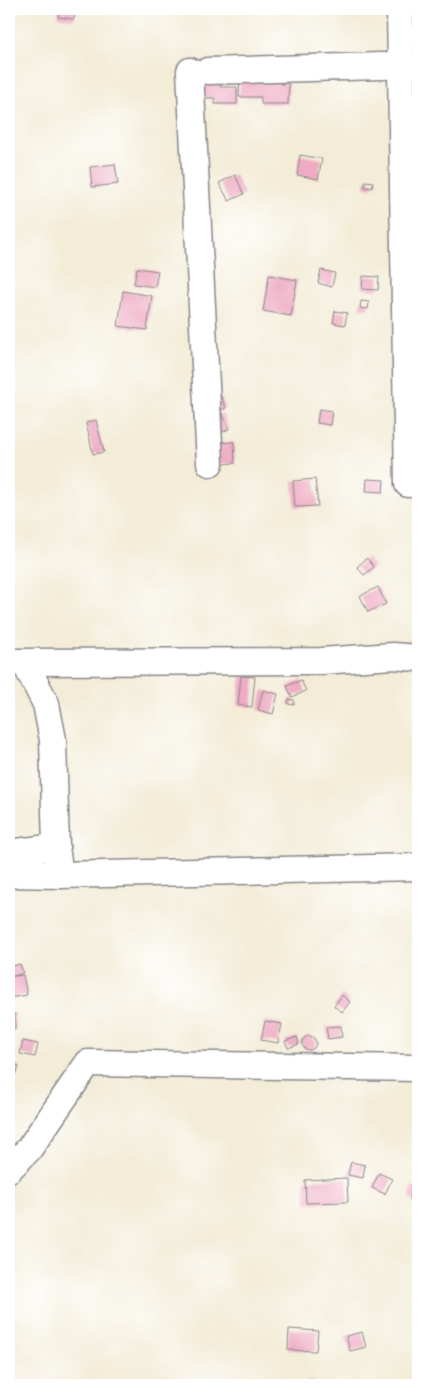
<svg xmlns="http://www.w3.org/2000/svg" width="427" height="1394" viewBox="0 0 427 1394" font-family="'Indie Flower',sans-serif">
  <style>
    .building { fill: #eeabc3 }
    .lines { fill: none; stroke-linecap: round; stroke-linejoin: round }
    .minor-casing { stroke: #8a8789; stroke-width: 29 }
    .minor { stroke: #fff; stroke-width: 26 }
  </style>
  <rect width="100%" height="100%" fill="#fff"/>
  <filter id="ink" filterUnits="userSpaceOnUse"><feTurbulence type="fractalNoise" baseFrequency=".02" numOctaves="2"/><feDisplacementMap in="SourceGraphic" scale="10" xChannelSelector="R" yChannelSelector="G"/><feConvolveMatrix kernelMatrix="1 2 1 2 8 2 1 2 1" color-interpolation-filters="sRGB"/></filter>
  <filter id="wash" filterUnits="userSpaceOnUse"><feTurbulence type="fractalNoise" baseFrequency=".0096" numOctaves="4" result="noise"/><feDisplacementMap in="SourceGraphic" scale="20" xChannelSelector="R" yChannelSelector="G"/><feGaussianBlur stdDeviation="1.12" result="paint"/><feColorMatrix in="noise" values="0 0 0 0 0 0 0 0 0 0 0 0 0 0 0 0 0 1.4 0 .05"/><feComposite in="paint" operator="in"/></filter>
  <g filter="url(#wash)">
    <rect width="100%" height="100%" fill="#f3ecd7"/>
    <g id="blocks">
      <!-- building -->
      <g class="building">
        <path d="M59,9H76L74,19L58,17Z"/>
        <path d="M196,71L220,72V87H237V104H215V98H195Z"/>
        <path d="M240,72L281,78V84H289L288,104H261V97H239Z"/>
        <path d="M300,155L322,159L318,179L297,175Z"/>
        <path d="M115,164L118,184L92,187L90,167Z"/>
        <path d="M235,175L244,194L229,201L219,183Z"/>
        <path d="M365,181L373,182L372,188L365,187Z"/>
        <path d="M416,233H418V262L412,261Z"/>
        <path d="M137,268L158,271L155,287L134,284Z"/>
        <path d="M321,270L335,273L332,287L318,283Z"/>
        <path d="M269,275L297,280L291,316L263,311Z"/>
        <path d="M363,276L379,277L378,290L362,289Z"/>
        <path d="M123,291L152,296L147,330L118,326Z"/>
        <path d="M361,301L369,302L368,309L360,308Z"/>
        <path d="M335,311L347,313L345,325L333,323Z"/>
        <path d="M9,313L13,324L9,325Z"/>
        <path d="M221,397L226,408L214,413L208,402Z"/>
        <path d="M319,409L332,411L330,425L317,423Z"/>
        <path d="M222,413L229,429L215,435L208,419Z"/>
        <path d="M96,420L104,452L93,454L86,423Z"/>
        <path d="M234,442L235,463L216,464L215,443Z"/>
        <path d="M315,479L318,506L295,507L293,481Z"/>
        <path d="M367,479L384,480L383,492L366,491Z"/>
        <path d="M367,558L374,567L364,575L357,567Z"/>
        <path d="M378,587L386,604L368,612L360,596Z"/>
        <path d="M241,676L255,677L252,707L238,705Z"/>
        <path d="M301,680L306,691L292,697L287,686Z"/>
        <path d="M263,690L278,694L273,714L258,710Z"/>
        <path d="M289,699L294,700V705L288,704Z"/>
        <path d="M20,964L23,973L9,977V967Z"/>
        <path d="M23,975L27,995L9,998V977Z"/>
        <path d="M342,995L350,1002L342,1012L334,1006Z"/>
        <path d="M9,1014H15V1029L9,1028Z"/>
        <path d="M265,1021L282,1024L278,1043L261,1040Z"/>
        <path d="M341,1026L342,1037L328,1039L326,1027Z"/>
        <circle cx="309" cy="1043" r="7"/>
        <path d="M297,1037L299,1044L288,1048L285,1041Z"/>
        <path d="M23,1041L38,1044L35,1057L20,1054Z"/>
        <path d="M13,1064L19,1066L17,1073L11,1072Z"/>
        <path d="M351,1162L365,1165L363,1178L348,1175Z"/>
        <path d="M379,1173L392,1179L385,1194L372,1188Z"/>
        <path d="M347,1178L348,1202L306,1203L305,1180Z"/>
        <path d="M411,1187H418V1201L410,1200Z"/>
        <path d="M289,1329L318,1331L316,1351L288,1350Z"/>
        <path d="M362,1332L366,1347L350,1351L346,1336Z"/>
        <path d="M308,1381L315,1382V1385H307Z"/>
      </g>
    </g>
  </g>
  <g filter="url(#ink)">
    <use href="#blocks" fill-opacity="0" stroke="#8a8789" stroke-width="1"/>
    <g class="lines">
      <!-- minor casing -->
      <g class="minor-casing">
        <g id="minor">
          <path d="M400,9L408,484"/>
          <path d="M190,71L210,463"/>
          <path d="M208,71L417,65"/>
          <path d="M9,662L321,661L393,656L418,658"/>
          <path d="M25,663L46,704L53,740L56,847L60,875"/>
          <path d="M9,853L56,847"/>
          <path d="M9,874L60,875L418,867"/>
          <path d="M9,1169L29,1149L88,1063L418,1068"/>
        </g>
      </g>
      <!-- minor -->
      <use href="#minor" class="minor"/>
    </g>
  </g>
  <!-- margin -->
  <rect width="427" height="1394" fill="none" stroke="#fff" stroke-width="30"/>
</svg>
